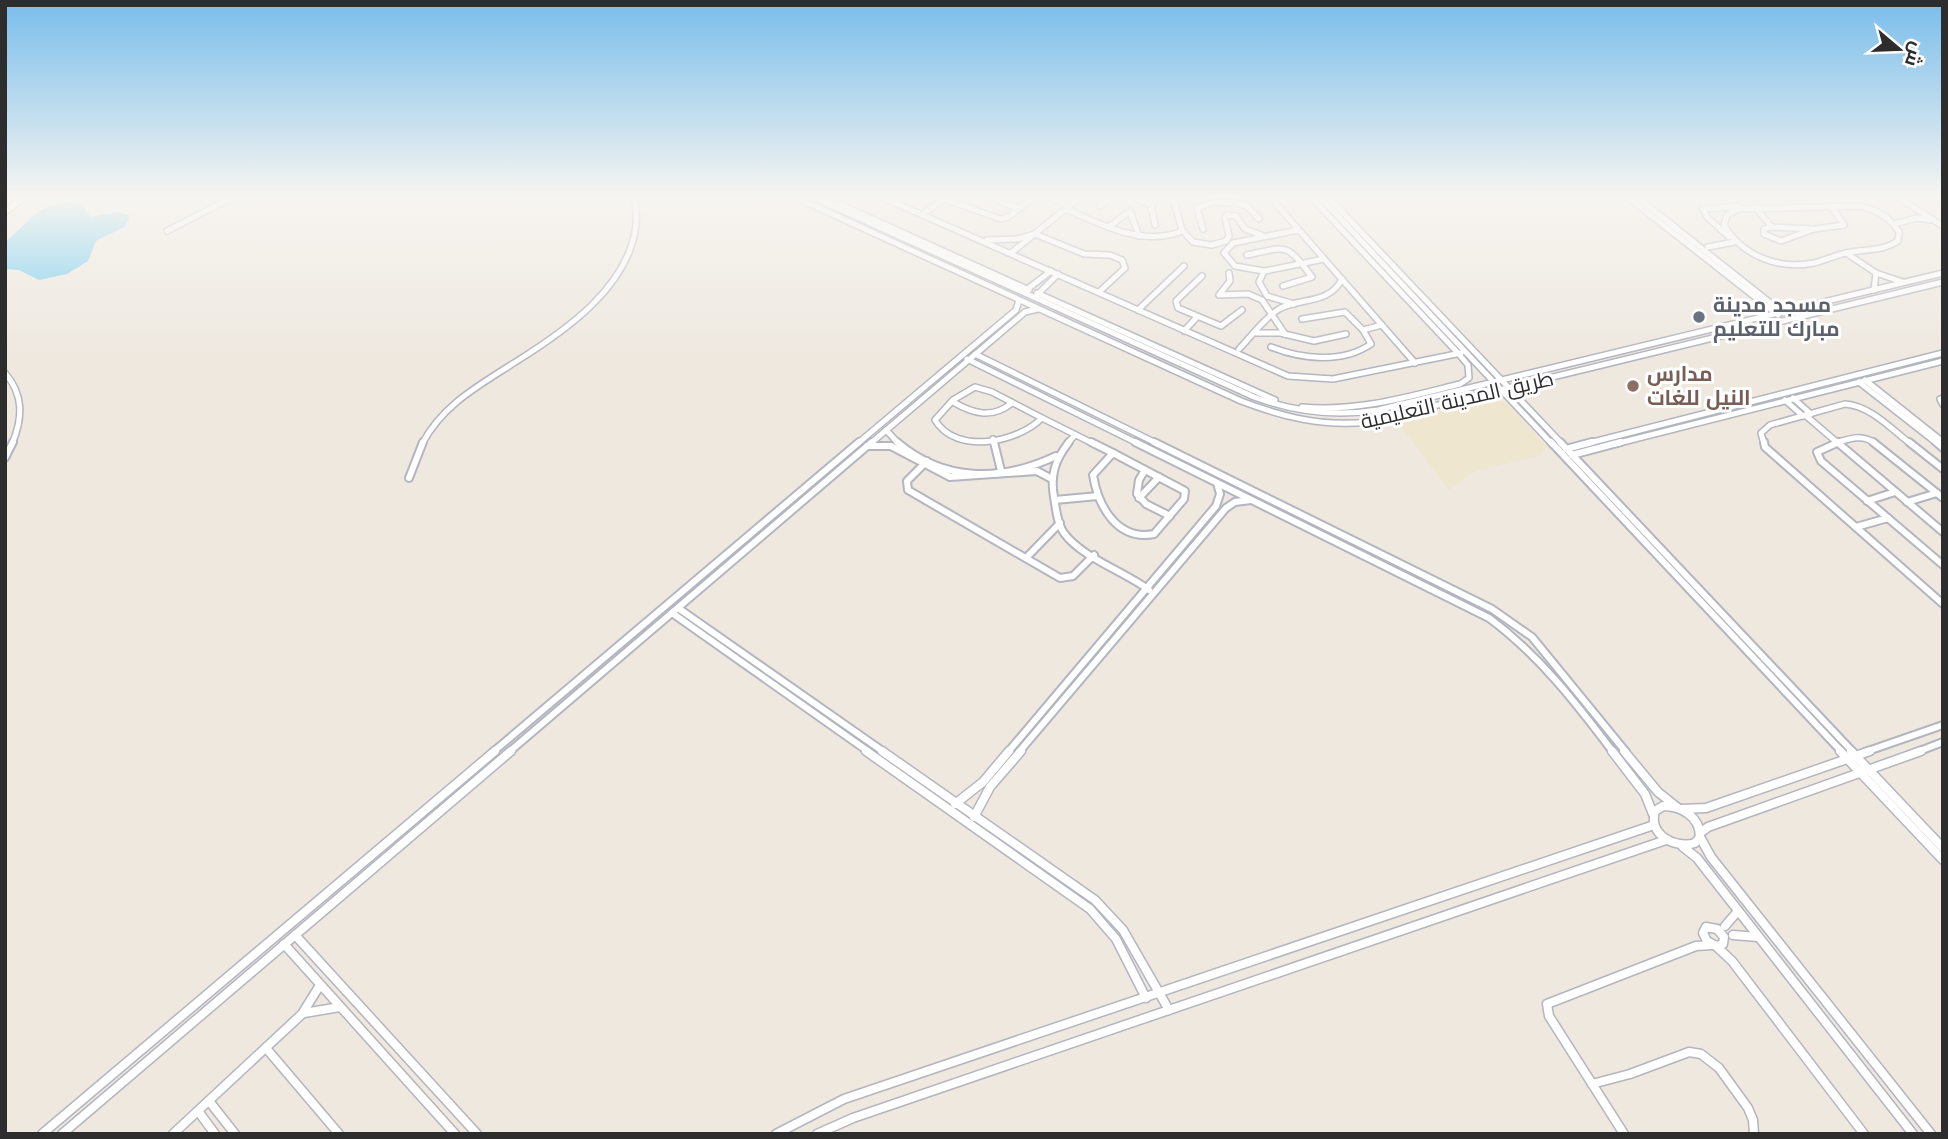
<svg xmlns="http://www.w3.org/2000/svg" width="1948" height="1139" viewBox="0 0 1948 1139" font-family="Jost,Cairo,sans-serif">
  <style>
    .education { fill: #efe6cf }
    .water { fill: #72cbf0 }
    .lines { fill: none; stroke-linecap: round; stroke-linejoin: round }
    .minor-far2-casing { stroke: #b3b5c0; stroke-width: 8 }
    .minor-far1-casing { stroke: #b3b5c0; stroke-width: 10 }
    .minor-casing { stroke: #b3b5c0; stroke-width: 11 }
    .minor-far2 { stroke: #fff; stroke-width: 5 }
    .minor-far1 { stroke: #fff; stroke-width: 6 }
    .minor { stroke: #fff; stroke-width: 8 }
    .worship-dot { fill: #6b7280; stroke: #fff; stroke-width: 2.5 }
    .education-dot { fill: #8d6e63; stroke: #fff; stroke-width: 2.5 }
    .labels { text-anchor: middle; stroke-width: 6; stroke-linejoin: round; paint-order: stroke }
    .worship-label { font-size: 21px; font-weight: bold; fill: #5b616d; stroke: #fff; text-anchor: start }
    .education-label { font-size: 21px; font-weight: bold; fill: #785e54; stroke: #fff; text-anchor: start }
    .street-label { font-size: 21px; fill: #2d2d2d; stroke: #fff }
  </style>
  <rect width="100%" height="100%" fill="#eee8df"/>
  <!-- education -->
  <path class="education" d="M1494,399L1507,403L1547,447L1539,456L1475,471L1449,490L1398,423Z"/>
  <!-- water -->
  <path class="water" d="M72,202L83,205L90,217L117,212L128,215L129,219L124,227L96,241L88,261L67,274L39,280L19,270L5,269V242C29,224 37,202 72,202Z"/>
  <g class="lines">
    <!-- minor-far2 casing -->
    <g class="minor-far2-casing">
      <g id="minor-far2">
        <path d="M797,198L1241,401C1283,417 1323,427 1368,422L1943,282"/>
        <path d="M815,198L1254,397C1295,412 1335,417 1378,410L1943,273"/>
        <path d="M826,198L1029,290"/>
        <path d="M884,198L1288,376L1333,379L1461,353"/>
        <path d="M992,198L1019,209"/>
        <path d="M1051,198L1070,206"/>
        <path d="M1135,198L1151,205L1155,225"/>
        <path d="M1173,198L1182,230L1193,242L1212,245L1226,241L1229,236L1225,218L1227,215L1236,216L1245,229L1261,235"/>
        <path d="M1271,198L1415,363"/>
        <path d="M1321,198L1552,444"/>
        <path d="M1329,198L1562,444"/>
        <path d="M1629,198L1778,315"/>
        <path d="M1638,198L1773,305L1787,312"/>
        <path d="M1899,198L1943,226"/>
        <path d="M1938,198L1943,201"/>
        <path d="M944,199L1001,219L1008,217L1033,198"/>
        <path d="M1100,206L1109,198"/>
        <path d="M1860,206C1877,210 1890,217 1899,232L1898,241C1883,251 1867,249 1851,252C1838,254 1826,260 1814,263C1779,270 1742,256 1724,225L1727,215L1738,209Z"/>
        <path d="M1755,207L1772,227"/>
        <path d="M1066,209C1101,225 1144,247 1182,231"/>
        <path d="M5,212L24,198"/>
        <path d="M923,214L945,198"/>
        <path d="M1894,224L1917,218L1931,220"/>
        <path d="M1110,226L1130,211L1139,236"/>
        <path d="M1770,227L1814,229L1781,241L1764,234V229Z"/>
        <path d="M1203,229L1197,208L1213,202L1236,203L1247,206L1259,219"/>
        <path d="M1814,229L1844,225L1831,206"/>
        <path d="M167,231L231,198"/>
        <path d="M1729,237L1707,217L1703,209L1740,206"/>
        <path d="M987,240L1017,239L1035,234L1084,254L1110,255L1122,260L1125,268L1099,292"/>
        <path d="M1708,247L1734,242"/>
        <path d="M1011,253L1079,198"/>
        <path d="M1846,253L1876,273"/>
        <path d="M1247,255C1288,246 1286,243 1312,277L1283,286"/>
        <path d="M1265,271L1324,259"/>
        <path d="M1229,273L1230,281L1219,295L1248,294L1262,300L1285,334"/>
        <path d="M1202,276L1176,301L1178,308L1221,326L1242,310"/>
        <path d="M1874,290L1876,273L1903,282"/>
        <path d="M1025,291L1051,271"/>
        <path d="M1037,293L1275,400"/>
        <path d="M1036,296L1058,274"/>
        <path d="M1294,304L1267,296L1259,282L1264,271L1235,266L1224,253L1233,243L1298,230"/>
        <path d="M1138,310L1184,266"/>
        <path d="M1363,330L1382,325"/>
        <path d="M1184,331L1197,317"/>
        <path d="M1256,333H1280L1314,341L1346,334"/>
        <path d="M1271,347C1302,359 1342,364 1371,344L1363,330L1345,312L1302,319"/>
        <path d="M1239,349C1252,336 1263,319 1279,309C1301,297 1329,305 1342,279"/>
        <path d="M975,354L1158,444"/>
        <path d="M967,359L1139,444"/>
        <path d="M5,373C24,395 23,418 12,444"/>
        <path d="M1865,380L1943,442"/>
        <path d="M1859,382L1938,444"/>
        <path d="M975,387L992,392L1042,418C1017,443 956,455 935,420L953,400Z"/>
        <path d="M1793,398L1811,414"/>
        <path d="M1943,398L1940,399L1943,405"/>
        <path d="M1785,400L1803,416"/>
        <path d="M953,402C974,414 992,419 1012,403"/>
        <path d="M1302,407C1357,412 1407,397 1460,384L1469,378L1468,365L1457,352L1312,198"/>
        <path d="M1805,415L1839,444"/>
        <path d="M1042,418L1094,444"/>
        <path d="M886,430L899,444"/>
        <path d="M993,439L994,444"/>
        <path d="M422,444C443,404 480,385 517,361C565,331 629,287 636,225C637,216 635,207 635,198"/>
        <path d="M857,444L1016,310L1019,300"/>
        <path d="M870,444L1025,312L1038,309"/>
        <path d="M1067,444L1075,435"/>
        <path d="M1585,444L1943,353"/>
        <path d="M1615,444L1943,361"/>
        <path d="M1764,444L1761,433L1770,425L1845,404C1871,406 1891,429 1911,444"/>
        <path d="M1833,444C1848,439 1862,433 1876,444"/>
      </g>
    </g>
    <!-- minor-far1 casing -->
    <g class="minor-far1-casing">
      <g id="minor-far1">
        <path d="M897,442C944,482 1001,482 1056,456"/>
        <path d="M994,442L1001,471"/>
        <path d="M1069,442C1055,460 1050,475 1054,497C1056,508 1057,524 1064,533C1081,557 1125,572 1149,590"/>
        <path d="M1091,442L1113,453"/>
        <path d="M1135,442L1489,618C1539,655 1576,703 1613,752"/>
        <path d="M1154,442L1492,609L1532,637L1626,752"/>
        <path d="M1551,442L1842,752"/>
        <path d="M1560,442L1853,752"/>
        <path d="M1764,442L1765,447L1943,604"/>
        <path d="M1837,442L1943,532"/>
        <path d="M1839,442L1817,452L1821,461L1943,565"/>
        <path d="M1873,442L1943,498"/>
        <path d="M1909,442L1943,469"/>
        <path d="M1936,442L1943,448"/>
        <path d="M867,446H891L950,477L1037,471L1050,478"/>
        <path d="M1566,449L1592,442"/>
        <path d="M1113,453L1185,491L1184,499L1154,534C1117,541 1098,506 1093,475Z"/>
        <path d="M1572,455L1621,442"/>
        <path d="M5,458L13,442"/>
        <path d="M927,461L907,481L908,490L1060,578L1073,576L1094,555"/>
        <path d="M1145,470L1139,480L1137,494L1146,504L1170,516"/>
        <path d="M409,478L423,442"/>
        <path d="M1139,498L1159,477"/>
        <path d="M1055,500L1098,496"/>
        <path d="M1867,501L1895,492"/>
        <path d="M1907,502L1937,493"/>
        <path d="M1856,527L1888,518"/>
        <path d="M1026,558L1060,523"/>
        <path d="M678,608L884,752"/>
        <path d="M672,613L869,752"/>
        <path d="M493,752L859,442"/>
        <path d="M509,752L872,442"/>
        <path d="M1008,752L1216,506L1220,494L1217,483"/>
        <path d="M1019,752L1226,508L1235,502L1251,500"/>
        <path d="M1865,752L1943,725"/>
        <path d="M1917,752L1943,742"/>
      </g>
    </g>
    <!-- minor casing -->
    <g class="minor-casing">
      <g id="minor">
        <path d="M866,751L1090,909L1116,939L1146,998"/>
        <path d="M882,751L1095,900L1123,930L1169,1010"/>
        <path d="M1612,751L1645,794L1653,814"/>
        <path d="M1624,751L1658,792L1678,808"/>
        <path d="M1840,751L1943,860"/>
        <path d="M1851,751L1943,848"/>
        <path d="M955,804L983,782L1009,751"/>
        <path d="M1663,806C1682,806 1700,817 1700,837L1695,843C1675,849 1648,835 1655,811Z"/>
        <path d="M1682,809L1706,808L1870,751"/>
        <path d="M974,817L990,787L1021,751"/>
        <path d="M1700,833L1708,827L1921,751"/>
        <path d="M1700,837L1711,857L1931,1134"/>
        <path d="M1683,847L1697,858L1913,1134"/>
        <path d="M1725,926L1738,911"/>
        <path d="M1706,927L1717,929L1724,937L1723,944L1716,946L1707,941L1703,933Z"/>
        <path d="M295,935L477,1134"/>
        <path d="M1733,935L1758,937"/>
        <path d="M284,944L455,1134"/>
        <path d="M1716,946L1732,961L1864,1134"/>
        <path d="M304,1013L340,1007"/>
        <path d="M266,1048L339,1134"/>
        <path d="M1592,1084L1630,1074L1689,1052L1701,1054L1719,1068L1748,1108L1753,1120L1754,1134"/>
        <path d="M209,1101L235,1134"/>
        <path d="M198,1111L215,1134"/>
        <path d="M42,1134L495,751"/>
        <path d="M62,1134L511,751"/>
        <path d="M173,1134L302,1014L320,985"/>
        <path d="M776,1134L844,1099L1654,825"/>
        <path d="M817,1134L853,1118L1666,840"/>
        <path d="M1624,1134L1549,1016L1547,1004L1696,946L1712,945"/>
      </g>
    </g>
    <!-- minor-far2 -->
    <use href="#minor-far2" class="minor-far2"/>
    <!-- minor-far1 -->
    <use href="#minor-far1" class="minor-far1"/>
    <!-- minor -->
    <use href="#minor" class="minor"/>
  </g>
  <!-- sky -->
  <linearGradient id="sky" x2="0" y2="1"><stop stop-color="#79bdeb"/><stop offset="0.55" stop-color="#f7f5f1"/><stop offset="1" stop-color="#f7f5f1" stop-opacity="0"/></linearGradient>
  <rect width="1948" height="358" fill="url(#sky)"/>
  <!-- markers -->
  <circle class="worship-dot" cx="1699" cy="317" r="7"/>
  <circle class="education-dot" cx="1633" cy="386" r="7"/>
  <g class="labels">
    <!-- worship labels -->
    <g class="worship-label">
      <text x="1713" y="312">مسجد مدينة<tspan x="1713" dy="24">مبارك للتعليم</tspan></text>
    </g>
    <!-- education labels -->
    <g class="education-label">
      <text x="1647" y="381">مدارس<tspan x="1647" dy="24">النيل للغات</tspan></text>
    </g>
    <!-- street labels -->
    <g class="street-label">
      <text transform="translate(1457 400) rotate(-13)" y="7">طريق المدينة التعليمية</text>
    </g>
  </g>
  <!-- border -->
  <rect width="1948" height="1139" fill="none" stroke="#2d2d2d" stroke-width="14"/>
  <!-- north arrow -->
  <g transform="translate(1899 49) rotate(109)" stroke="#ffffff" stroke-width="5" paint-order="stroke">
  <path d="M0-5L12 26L0 18L-12 26Z" fill="#2d2d2d"/>
  <text y="-10" font-size="19" font-weight="bold" text-anchor="middle" fill="#2d2d2d">ش</text>
  </g>
</svg>
